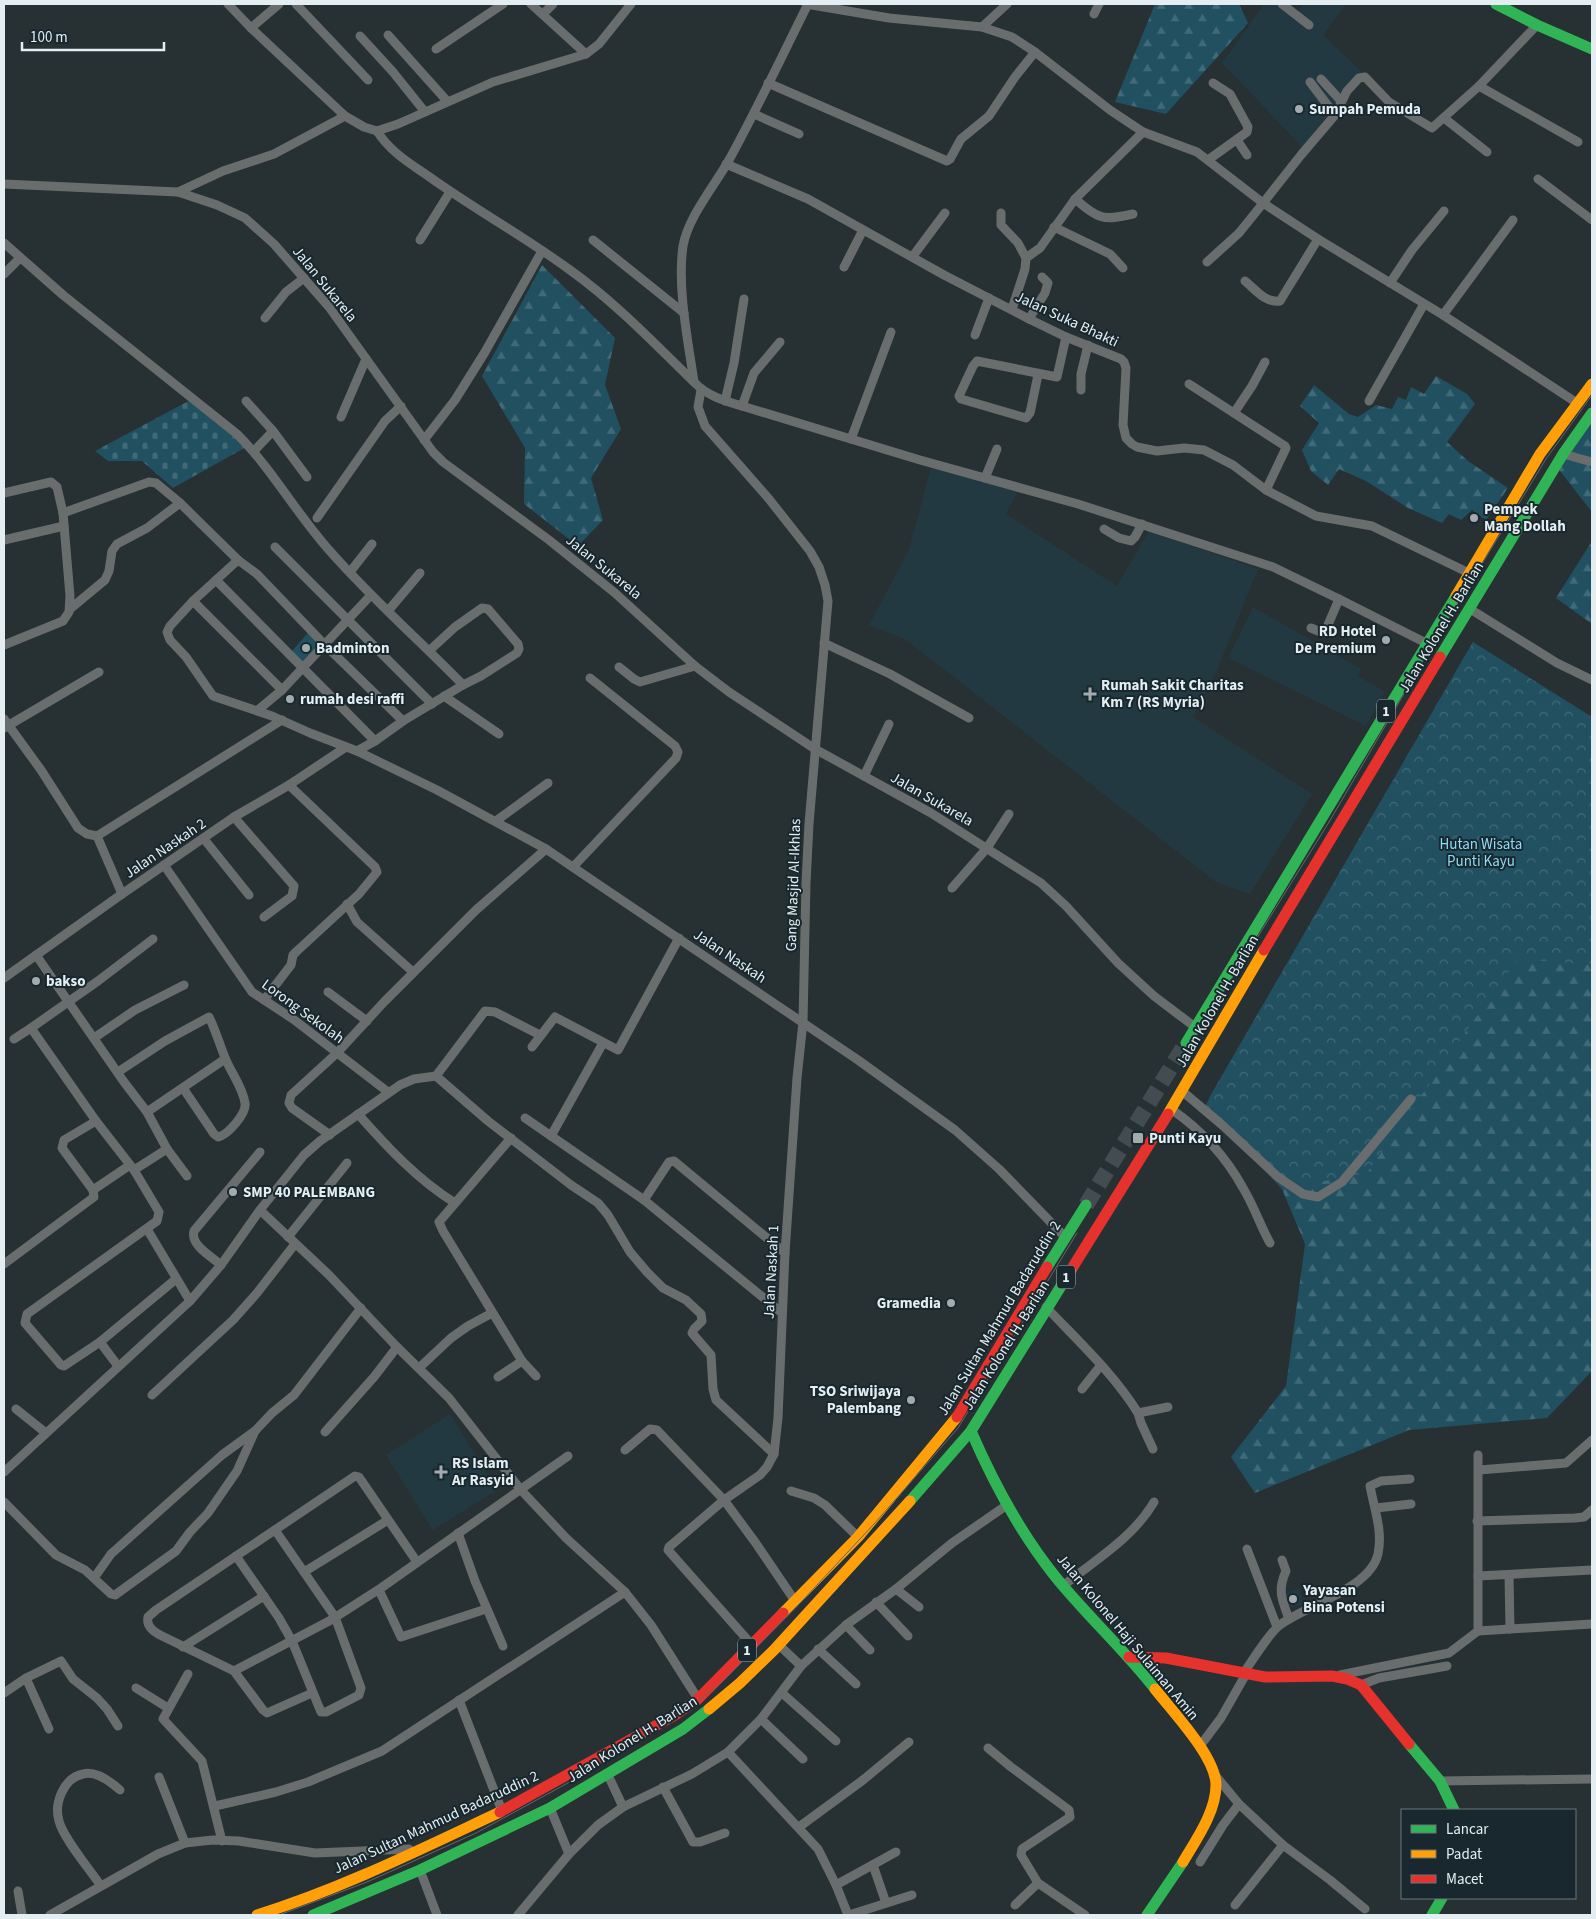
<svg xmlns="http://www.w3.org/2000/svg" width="1596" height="1919" viewBox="0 0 1596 1919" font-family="'Source Sans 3',sans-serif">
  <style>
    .built { fill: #233941 }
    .forest { fill: url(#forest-firs) }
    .cemetery { fill: url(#cemetery-stones) }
    .park { fill: url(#park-crowns) }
    .garden { fill: #215161 }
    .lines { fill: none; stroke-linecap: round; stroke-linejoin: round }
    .highway-tunnel { stroke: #434c50; stroke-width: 16; stroke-dasharray: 16 8; stroke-linecap: butt }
    .street { stroke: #6a6d6e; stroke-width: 9 }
    .fast { stroke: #30b455; stroke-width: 11 }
    .slow { stroke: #ff9f0a; stroke-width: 11 }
    .jam { stroke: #e5322d; stroke-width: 11 }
    .tram { stroke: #62676a; stroke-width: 1 }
    .poi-dot { fill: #a2acaf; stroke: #18282e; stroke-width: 2 }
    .labels { text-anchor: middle; stroke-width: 4; stroke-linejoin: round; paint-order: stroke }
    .shield { fill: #18282e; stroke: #a7b3b7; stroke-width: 1 }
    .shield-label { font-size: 14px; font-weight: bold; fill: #e4eef2 }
    .poi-label { font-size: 15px; font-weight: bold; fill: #e4eef2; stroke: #18282e; text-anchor: start }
    .street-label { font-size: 15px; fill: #e4eef2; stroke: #18282e }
    .park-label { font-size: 15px; fill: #8fdbf7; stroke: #18282e }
  </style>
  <defs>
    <pattern id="forest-firs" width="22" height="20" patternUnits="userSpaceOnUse" patternTransform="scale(1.25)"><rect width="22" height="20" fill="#215161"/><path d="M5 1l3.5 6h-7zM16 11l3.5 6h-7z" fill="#416a78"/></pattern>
    <pattern id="cemetery-stones" width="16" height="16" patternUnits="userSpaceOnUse" patternTransform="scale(1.25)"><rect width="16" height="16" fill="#215161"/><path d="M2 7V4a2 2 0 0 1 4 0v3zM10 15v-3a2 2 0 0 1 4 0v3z" fill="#416a78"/></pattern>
    <pattern id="park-crowns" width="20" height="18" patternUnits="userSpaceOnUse" patternTransform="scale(1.25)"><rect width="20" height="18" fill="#215161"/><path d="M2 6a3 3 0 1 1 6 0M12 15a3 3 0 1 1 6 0" fill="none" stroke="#416a78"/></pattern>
  </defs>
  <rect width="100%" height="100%" fill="#273033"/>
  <!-- built -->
  <g class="built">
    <path d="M1264,4H1277L1295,17L1303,4H1346L1323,35L1362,72L1302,147L1222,63Z"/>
    <path d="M931,467L1018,491L1006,514L1117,586L1149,531L1258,569L1217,670L1193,717L1312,794L1250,894L1216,882L905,639L869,625L909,550Z"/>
    <path d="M1253,607L1361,669L1358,676L1385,692L1366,726L1228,658Z"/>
    <path d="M450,1414L497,1490L433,1530L386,1455Z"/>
    <path d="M1299,1589L1304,1604L1287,1609L1283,1594Z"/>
  </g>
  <!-- forest -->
  <g class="forest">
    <path d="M1155,4H1239L1248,23L1166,114L1115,102Z"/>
    <path d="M542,265L615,338L605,385L621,429L591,478L603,520L578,546L524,504L525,448L482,376Z"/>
    <path d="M1436,376L1467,394L1475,404L1447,442L1468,461L1508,488L1486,520L1472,510L1461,520L1449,514L1442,523L1408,508L1366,481L1339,469L1328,485L1311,471L1302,450L1319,423L1300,406L1314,385L1349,414L1358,417L1376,405L1392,409L1398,397L1406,400L1411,387L1424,394Z"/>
    <path d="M1592,415V512L1553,462Z"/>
    <path d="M1592,541V624L1556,598Z"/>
    <path d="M1473,642L1592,790V1371L1547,1418L1409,1430L1255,1493L1231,1457L1286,1386L1305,1244L1282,1189L1209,1098Z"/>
  </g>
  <!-- cemetery -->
  <path class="cemetery" d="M196,397L246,447L173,488L142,461H108L95,451Z"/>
  <!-- park -->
  <path class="park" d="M1473,642L1592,717V965L1517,959L1367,1173L1282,1189L1205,1106Z"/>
  <!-- garden -->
  <path class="garden" d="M308,633L321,645L303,664L291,652Z"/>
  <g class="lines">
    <!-- highway-tunnel -->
    <path class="highway-tunnel" d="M1086,1205L1186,1043"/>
    <!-- street -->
    <g class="street">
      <path d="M228,4L251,28L345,116L364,127L377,131L398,124L493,82L586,54L599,44L631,4"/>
      <path d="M296,4L368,80"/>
      <path d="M531,4L586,54"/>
      <path d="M806,4L889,18L982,27L1012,37L1035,52L1110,110L1143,132L1197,152L1263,203L1318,239L1443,315L1577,403"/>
      <path d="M808,4C782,56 757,109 729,160C715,185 688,217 683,246C677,287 688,341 694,382C707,396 725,401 742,406L920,460L1078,504L1273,567L1339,599L1428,644"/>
      <path d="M1282,4L1309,25"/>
      <path d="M543,14L553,4"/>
      <path d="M1094,14L1099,4"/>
      <path d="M982,27L1007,4"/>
      <path d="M251,28L279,4"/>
      <path d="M388,35L447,101"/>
      <path d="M360,36L393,72L425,112"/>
      <path d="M436,49L503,4"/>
      <path d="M1321,79L1341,101"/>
      <path d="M1310,82L1335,115"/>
      <path d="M768,83L947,161L950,159L961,139L989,116L1015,77L1035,52"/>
      <path d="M1479,86L1578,142"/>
      <path d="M754,114L799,134"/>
      <path d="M1444,118L1487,152"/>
      <path d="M377,131C390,152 411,164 431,178C476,210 525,237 570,270C616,303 654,343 694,382"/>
      <path d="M1237,140L1247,155"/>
      <path d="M1208,160L1247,132L1248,127L1230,94L1213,83"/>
      <path d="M726,164L808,199L944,275L1029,319L1066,337L1121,359L1124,362L1126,368L1123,425L1126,438L1132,444L1137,447L1157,451L1184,448L1204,450L1233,465L1266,490L1316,516L1372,526L1469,573"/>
      <path d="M1538,179L1592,220"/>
      <path d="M4,184L178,192L217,205L245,218L274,244L329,307L433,452L443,462L549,540L615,593L695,666L729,692L815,749L931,813L1041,883L1066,906L1118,963L1154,996L1195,1027"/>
      <path d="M178,192L223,171L274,154L345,116"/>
      <path d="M1075,199C1099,219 1102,221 1133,214"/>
      <path d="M1001,213V225L1018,243L1026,258"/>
      <path d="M1054,227L1110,254L1123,268"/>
      <path d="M420,240L450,192"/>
      <path d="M593,240L684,313"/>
      <path d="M4,243L63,295L237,434C272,469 296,513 329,550C371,598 419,640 463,685L403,721L375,741L357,751"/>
      <path d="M913,256L945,213"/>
      <path d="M1207,262L1239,233L1256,212L1301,155L1335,115L1347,91L1359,78L1365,77L1389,102L1432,128L1479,86L1537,25"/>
      <path d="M844,267L863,230"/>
      <path d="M4,274L20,258"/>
      <path d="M1245,281C1256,290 1265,303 1280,301L1318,239"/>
      <path d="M1390,283L1412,250L1444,211"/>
      <path d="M1012,309L1025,269L1026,258L1040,248L1075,199L1143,132"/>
      <path d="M1443,315L1513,220"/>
      <path d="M265,318L286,292L304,278"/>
      <path d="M1029,319L1045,293L1048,283L1042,277"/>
      <path d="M975,335L989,298"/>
      <path d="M1038,375L1030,413L1026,418L961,399L959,396L973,366L977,361L1057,377L1066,337"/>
      <path d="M1189,384L1285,446L1286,448L1266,490"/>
      <path d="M701,390L698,407L705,426L769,499L810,551L819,567L825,585L828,601L809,824L806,883L803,1022L797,1078L785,1253L778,1418L774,1454L767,1467L760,1475L724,1500L669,1547L668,1550L752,1645"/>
      <path d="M1081,390V374L1088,345"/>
      <path d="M246,401L273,431L307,477"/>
      <path d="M725,401L734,363L744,299"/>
      <path d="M1369,401L1424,304"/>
      <path d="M742,406L754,373L780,342"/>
      <path d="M1234,413L1252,386L1265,362"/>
      <path d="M341,417L366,359"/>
      <path d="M851,439L891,332"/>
      <path d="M424,440L455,400L485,352L542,251"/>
      <path d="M254,451L273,431"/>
      <path d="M1563,454L1592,462"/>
      <path d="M985,478L997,449"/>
      <path d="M4,493L51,482L57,487L63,513L70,596L69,612L63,621L4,645"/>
      <path d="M63,513L149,482L156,483L180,503L238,560L257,574L325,645L403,721"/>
      <path d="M317,518L385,421L401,406"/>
      <path d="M1104,529L1119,538L1131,541L1135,537L1142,524"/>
      <path d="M4,540L64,526"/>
      <path d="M275,547L432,704"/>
      <path d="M238,560L193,601L170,626L167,632L170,640L186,657L213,696L272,716L310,733L357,751L437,790L546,849L858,1060L955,1130L999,1169L1065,1237"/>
      <path d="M350,572L372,544"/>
      <path d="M216,580L375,741"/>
      <path d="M193,601L282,690"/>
      <path d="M70,609L105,580L109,571L112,551L117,544L147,528L180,503"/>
      <path d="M1470,609L1557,663L1592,680"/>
      <path d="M388,611L420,573"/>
      <path d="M1311,628L1323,633L1325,632L1339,599"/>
      <path d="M824,643L890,674L969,718"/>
      <path d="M430,650L455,627L482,608L488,609L518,644L519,649L517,653L481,676L463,685"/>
      <path d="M619,667L634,679L640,682L695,666"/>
      <path d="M444,696L499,734"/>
      <path d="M258,710L282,690L371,595"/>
      <path d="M4,719L41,770L78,828L87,834L97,836L122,894"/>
      <path d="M4,728L99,672"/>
      <path d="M864,776L889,724"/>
      <path d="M234,817L294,886L292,896L264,917"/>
      <path d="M496,821L548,783"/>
      <path d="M97,836L282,720"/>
      <path d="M204,839L249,895"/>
      <path d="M164,865L252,992L293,1019L388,1092"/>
      <path d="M573,867L676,758L678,752L675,746L590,678"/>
      <path d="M952,888L987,848L1009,814"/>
      <path d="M347,904L357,922L413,972"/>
      <path d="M153,939L98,981L31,1028L96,1121L134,1170L159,1212L157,1221L27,1314L25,1323L61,1365L64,1366L100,1342L176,1279"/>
      <path d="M36,955L124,1082L147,1112L167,1149L187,1176"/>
      <path d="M4,978L122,894L234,817L289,785L346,747"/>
      <path d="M328,992L367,1021"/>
      <path d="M264,1000L291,965L293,955L297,951L359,894L377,872L375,867L289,785"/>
      <path d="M540,1035L495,1012L485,1011L436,1076L488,1121L571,1185L598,1203L608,1215L630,1252L647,1272L663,1288L686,1300L701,1314L702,1321L694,1329L692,1333L711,1355L713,1389L716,1400L774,1454"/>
      <path d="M94,1038L135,1010L184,985"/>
      <path d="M14,1039L31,1028"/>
      <path d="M532,1047L555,1017L618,1050L679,938"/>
      <path d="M118,1072L165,1041L209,1017C216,1031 220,1046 226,1060C232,1074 243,1088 245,1103C247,1113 228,1135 218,1137L214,1134L183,1088"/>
      <path d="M1182,1091L1221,1124L1278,1177L1303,1194L1318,1197L1342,1182L1411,1099"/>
      <path d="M1171,1109C1200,1129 1226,1157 1243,1188C1254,1206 1260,1225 1270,1243"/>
      <path d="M147,1112L225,1059"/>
      <path d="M358,1114C387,1147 418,1180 455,1203"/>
      <path d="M525,1118L644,1200L782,1313"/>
      <path d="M330,1135L292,1108L289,1103L291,1095L337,1053L384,1002L476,910L546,849"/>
      <path d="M551,1136L603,1043"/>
      <path d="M511,1138L439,1222L443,1231L522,1361L536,1376"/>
      <path d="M134,1170L167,1149"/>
      <path d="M93,1190L130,1165"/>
      <path d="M644,1200L669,1162L674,1161L785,1253"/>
      <path d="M260,1210L329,1275L397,1347L449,1398L521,1490L566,1538L625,1592L651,1625L698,1699"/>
      <path d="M147,1229L190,1301"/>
      <path d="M288,1237L347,1163"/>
      <path d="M4,1264L94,1197L93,1190L62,1148L64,1140L96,1121"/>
      <path d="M221,1265C211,1256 190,1245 194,1231L260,1152"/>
      <path d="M1046,1307C1079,1342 1113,1373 1138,1413L1168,1407"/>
      <path d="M100,1342L118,1366"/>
      <path d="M419,1368L451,1338L468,1326L492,1313"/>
      <path d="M498,1377L522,1361"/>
      <path d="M1082,1389L1101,1365"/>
      <path d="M152,1395L233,1320L257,1293L295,1244"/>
      <path d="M16,1409L46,1433"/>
      <path d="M1138,1413L1141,1423L1153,1449"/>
      <path d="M325,1432L374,1377L397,1347"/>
      <path d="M625,1450L650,1429L657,1430L724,1500L755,1542L795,1601"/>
      <path d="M1479,1470L1566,1463L1592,1440"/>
      <path d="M4,1472L190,1301L221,1265L260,1210L304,1155L320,1141L400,1085L414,1079L436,1076"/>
      <path d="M791,1491L814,1498L825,1505L858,1537"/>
      <path d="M4,1502L56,1555L85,1570L111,1594L115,1595L176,1551L190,1532L208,1513L237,1471L255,1431"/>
      <path d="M1376,1508L1411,1504"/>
      <path d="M1477,1521L1575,1518L1584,1517L1592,1510"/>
      <path d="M458,1533L475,1581L503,1646"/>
      <path d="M1247,1549L1277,1627"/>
      <path d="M236,1556L279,1618L292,1641L321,1712H326L359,1695L361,1688L335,1617L275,1530"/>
      <path d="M1282,1560L1286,1571C1277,1590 1282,1600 1289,1619"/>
      <path d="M304,1572L388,1520"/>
      <path d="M1509,1575L1510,1629"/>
      <path d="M1478,1576L1592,1570"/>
      <path d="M94,1578L111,1554L222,1455L255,1431L272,1413L294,1395L361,1308"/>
      <path d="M1063,1586C1095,1560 1133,1538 1154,1502"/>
      <path d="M896,1589L919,1607"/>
      <path d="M379,1590L401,1637L486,1609"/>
      <path d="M876,1602L908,1636"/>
      <path d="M846,1625L870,1650"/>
      <path d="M1478,1631L1592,1624"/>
      <path d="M779,1645L801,1666L761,1719L728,1752L818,1849L836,1885L848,1915"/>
      <path d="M183,1647L264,1596"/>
      <path d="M818,1649L856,1684"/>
      <path d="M801,1666L846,1625L896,1589L952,1543L1007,1505"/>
      <path d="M234,1671L331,1620L381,1588L568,1456"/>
      <path d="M188,1674L163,1719L202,1761L222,1841"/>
      <path d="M1243,1674C1253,1660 1268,1634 1280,1625C1306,1605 1370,1589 1378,1554C1383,1531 1374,1508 1370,1486L1381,1481L1410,1479"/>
      <path d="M1340,1675L1449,1653L1478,1631V1455"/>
      <path d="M26,1678L49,1729"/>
      <path d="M1361,1685L1379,1678L1447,1666"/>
      <path d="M136,1688L168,1708"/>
      <path d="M4,1693L26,1678L61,1661L73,1679L97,1698L107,1709L118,1726"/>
      <path d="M312,1693L267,1713L263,1710L234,1671L160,1635C153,1631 146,1626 148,1617L156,1610L355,1476L359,1477L417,1562"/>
      <path d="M782,1693L836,1741"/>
      <path d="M459,1700L502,1811"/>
      <path d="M761,1719L803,1759"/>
      <path d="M1200,1746L1221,1718L1246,1674"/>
      <path d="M988,1748L1011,1767L1069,1810L1070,1817L1022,1849L1021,1855L1038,1883L1085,1915"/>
      <path d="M607,1773L623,1807L692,1774L728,1752"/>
      <path d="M1215,1775L1239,1804L1283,1845L1330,1880L1365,1909"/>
      <path d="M159,1777L185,1843"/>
      <path d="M1440,1781L1592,1779"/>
      <path d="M663,1787L693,1842H700L725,1833"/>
      <path d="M215,1806L276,1792L308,1782L382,1751L625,1592"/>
      <path d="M799,1827L863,1780L909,1742"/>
      <path d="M569,1854L598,1825L623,1807"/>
      <path d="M1200,1862L1223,1825L1239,1804"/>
      <path d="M873,1865L886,1903"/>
      <path d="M420,1870L437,1915"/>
      <path d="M836,1885L896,1852"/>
      <path d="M101,1886C91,1871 63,1838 59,1821C54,1804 63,1778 83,1774C96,1770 111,1782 120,1790"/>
      <path d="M18,1891L22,1915"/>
      <path d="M1015,1905L1038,1883"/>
      <path d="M1235,1905L1283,1845"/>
      <path d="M50,1915L158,1854L185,1843L213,1840L239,1841L315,1853L409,1849"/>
      <path d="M518,1915L569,1854L550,1808"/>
      <path d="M849,1915L912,1895"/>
    </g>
    <!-- fast -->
    <g class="fast">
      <path d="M1496,4L1537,25L1592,49"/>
      <path d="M1440,657L1563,454L1592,413"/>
      <path d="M1186,1043L1456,596"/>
      <path d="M1047,1267L1086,1205"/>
      <path d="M971,1431C993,1482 1020,1532 1054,1575C1086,1615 1124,1649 1155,1689"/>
      <path d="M910,1501L971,1431L1071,1270"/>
      <path d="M1409,1744L1440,1781L1454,1810"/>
      <path d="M313,1915L420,1870L550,1808L683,1729L709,1709"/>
      <path d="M1147,1915L1183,1862"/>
      <path d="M1432,1915L1442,1898"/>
    </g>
    <!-- slow -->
    <g class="slow">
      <path d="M1456,596L1540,454L1592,384"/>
      <path d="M1168,1114L1264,950"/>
      <path d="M783,1613L858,1537L957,1417"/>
      <path d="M1155,1689C1173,1712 1216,1757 1216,1785C1216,1812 1196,1840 1183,1862"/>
      <path d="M709,1709L740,1683L774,1650L910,1501"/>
      <path d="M257,1915C341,1889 421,1849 500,1812"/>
    </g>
    <!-- jam -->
    <g class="jam">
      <path d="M1264,950L1440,657"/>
      <path d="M1071,1270L1168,1114"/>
      <path d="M957,1417L1047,1267"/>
      <path d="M1129,1657L1166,1658L1265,1677L1332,1676L1347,1679L1361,1685L1409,1744"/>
      <path d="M500,1812L675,1715L698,1699L783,1613"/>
    </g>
    <!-- tram -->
    <g class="tram">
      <path d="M1193,1041L1329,822L1436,639L1546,459L1592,395"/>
      <path d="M279,1915L367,1882L476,1833L566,1784L674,1719L718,1686L802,1601L874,1524L958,1428L1077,1233"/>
    </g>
  </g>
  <!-- markers -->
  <g class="poi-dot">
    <circle cx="1299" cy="109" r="5"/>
    <circle cx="1474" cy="518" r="5"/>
    <circle cx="1386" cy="640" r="5"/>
    <circle cx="306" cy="648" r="5"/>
    <path d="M1087.5 686.5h5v5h5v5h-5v5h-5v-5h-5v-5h5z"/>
    <circle cx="290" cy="699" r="5"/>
    <circle cx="36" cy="981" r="5"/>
    <rect x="1132" y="1132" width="12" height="12" rx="2.5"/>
    <circle cx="233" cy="1192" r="5"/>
    <circle cx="951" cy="1303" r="5"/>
    <circle cx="911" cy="1400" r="5"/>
    <path d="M438.5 1464.5h5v5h5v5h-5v5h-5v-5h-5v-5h5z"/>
    <circle cx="1293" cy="1599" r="5"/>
  </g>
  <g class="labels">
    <!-- shield labels -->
    <g class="shield">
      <rect x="1377" y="699.5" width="18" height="23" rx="4"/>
      <rect x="1057" y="1265.5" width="18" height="23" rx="4"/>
      <rect x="738" y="1638.5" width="18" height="23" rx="4"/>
    </g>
    <g class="shield-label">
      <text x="1386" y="716">1</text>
      <text x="1066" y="1282">1</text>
      <text x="747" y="1655">1</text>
    </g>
    <!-- poi labels -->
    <g class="poi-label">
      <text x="1309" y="114">Sumpah Pemuda</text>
      <text x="1484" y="514">Pempek<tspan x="1484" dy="17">Mang Dollah</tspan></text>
      <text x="1376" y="636" text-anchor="end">RD Hotel<tspan x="1376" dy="17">De Premium</tspan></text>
      <text x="316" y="653">Badminton</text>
      <text x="1101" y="690">Rumah Sakit Charitas<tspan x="1101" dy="17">Km 7 (RS Myria)</tspan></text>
      <text x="300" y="704">rumah desi raffi</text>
      <text x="46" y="986">bakso</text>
      <text x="1149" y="1143">Punti Kayu</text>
      <text x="243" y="1197">SMP 40 PALEMBANG</text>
      <text x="941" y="1308" text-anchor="end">Gramedia</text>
      <text x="901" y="1396" text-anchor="end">TSO Sriwijaya<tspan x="901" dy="17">Palembang</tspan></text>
      <text x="452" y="1468">RS Islam<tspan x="452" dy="17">Ar Rasyid</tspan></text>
      <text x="1303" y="1595">Yayasan<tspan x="1303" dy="17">Bina Potensi</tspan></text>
    </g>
    <!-- street labels -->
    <g class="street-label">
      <text transform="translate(325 284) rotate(51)" y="5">Jalan Sukarela</text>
      <text transform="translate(1067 319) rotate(25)" y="5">Jalan Suka Bhakti</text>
      <text transform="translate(604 567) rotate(39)" y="5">Jalan Sukarela</text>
      <text transform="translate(1441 627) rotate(-59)" y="5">Jalan Kolonel H. Barlian</text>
      <text transform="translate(932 799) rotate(30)" y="5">Jalan Sukarela</text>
      <text transform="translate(165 848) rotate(-34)" y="5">Jalan Naskah 2</text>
      <text transform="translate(793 885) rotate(-88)" y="5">Gang Masjid Al-Ikhlas</text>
      <text transform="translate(730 956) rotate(34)" y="5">Jalan Naskah</text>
      <text transform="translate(1217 1001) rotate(-60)" y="5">Jalan Kolonel H. Barlian</text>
      <text transform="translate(303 1011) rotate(36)" y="5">Lorong Sekolah</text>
      <text transform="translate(771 1272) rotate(-87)" y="5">Jalan Naskah 1</text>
      <text transform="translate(999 1318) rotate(-59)" y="5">Jalan Sultan Mahmud Badaruddin 2</text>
      <text transform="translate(1006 1345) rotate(-58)" y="5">Jalan Kolonel H. Barlian</text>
      <text transform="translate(1128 1637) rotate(50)" y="5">Jalan Kolonel Haji Sulaiman Amin</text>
      <text transform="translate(632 1739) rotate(-32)" y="5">Jalan Kolonel H. Barlian</text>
      <text transform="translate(436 1822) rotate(-25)" y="5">Jalan Sultan Mahmud Badaruddin 2</text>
    </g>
    <!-- park labels -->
    <g class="park-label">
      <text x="1481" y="849">Hutan Wisata<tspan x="1481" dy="17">Punti Kayu</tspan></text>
    </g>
  </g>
  <!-- border -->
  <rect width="1596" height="1919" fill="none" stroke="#e4eef2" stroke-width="10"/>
  <!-- legend -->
  <rect x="1401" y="1809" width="175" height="90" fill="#18282e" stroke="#6a777c"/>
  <rect x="1411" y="1825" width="25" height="8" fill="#30b455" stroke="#6a777c"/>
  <text x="1446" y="1834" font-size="15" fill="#e4eef2">Lancar</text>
  <rect x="1411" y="1850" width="25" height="8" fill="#ff9f0a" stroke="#6a777c"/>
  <text x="1446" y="1859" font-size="15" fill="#e4eef2">Padat</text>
  <rect x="1411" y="1875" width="25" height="8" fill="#e5322d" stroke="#6a777c"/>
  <text x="1446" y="1884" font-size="15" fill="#e4eef2">Macet</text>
  <!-- scale -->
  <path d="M22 42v8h142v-8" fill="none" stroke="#e4eef2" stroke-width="2.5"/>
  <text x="30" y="42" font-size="15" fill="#e4eef2" stroke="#18282e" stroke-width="4" paint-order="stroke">100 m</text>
</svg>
